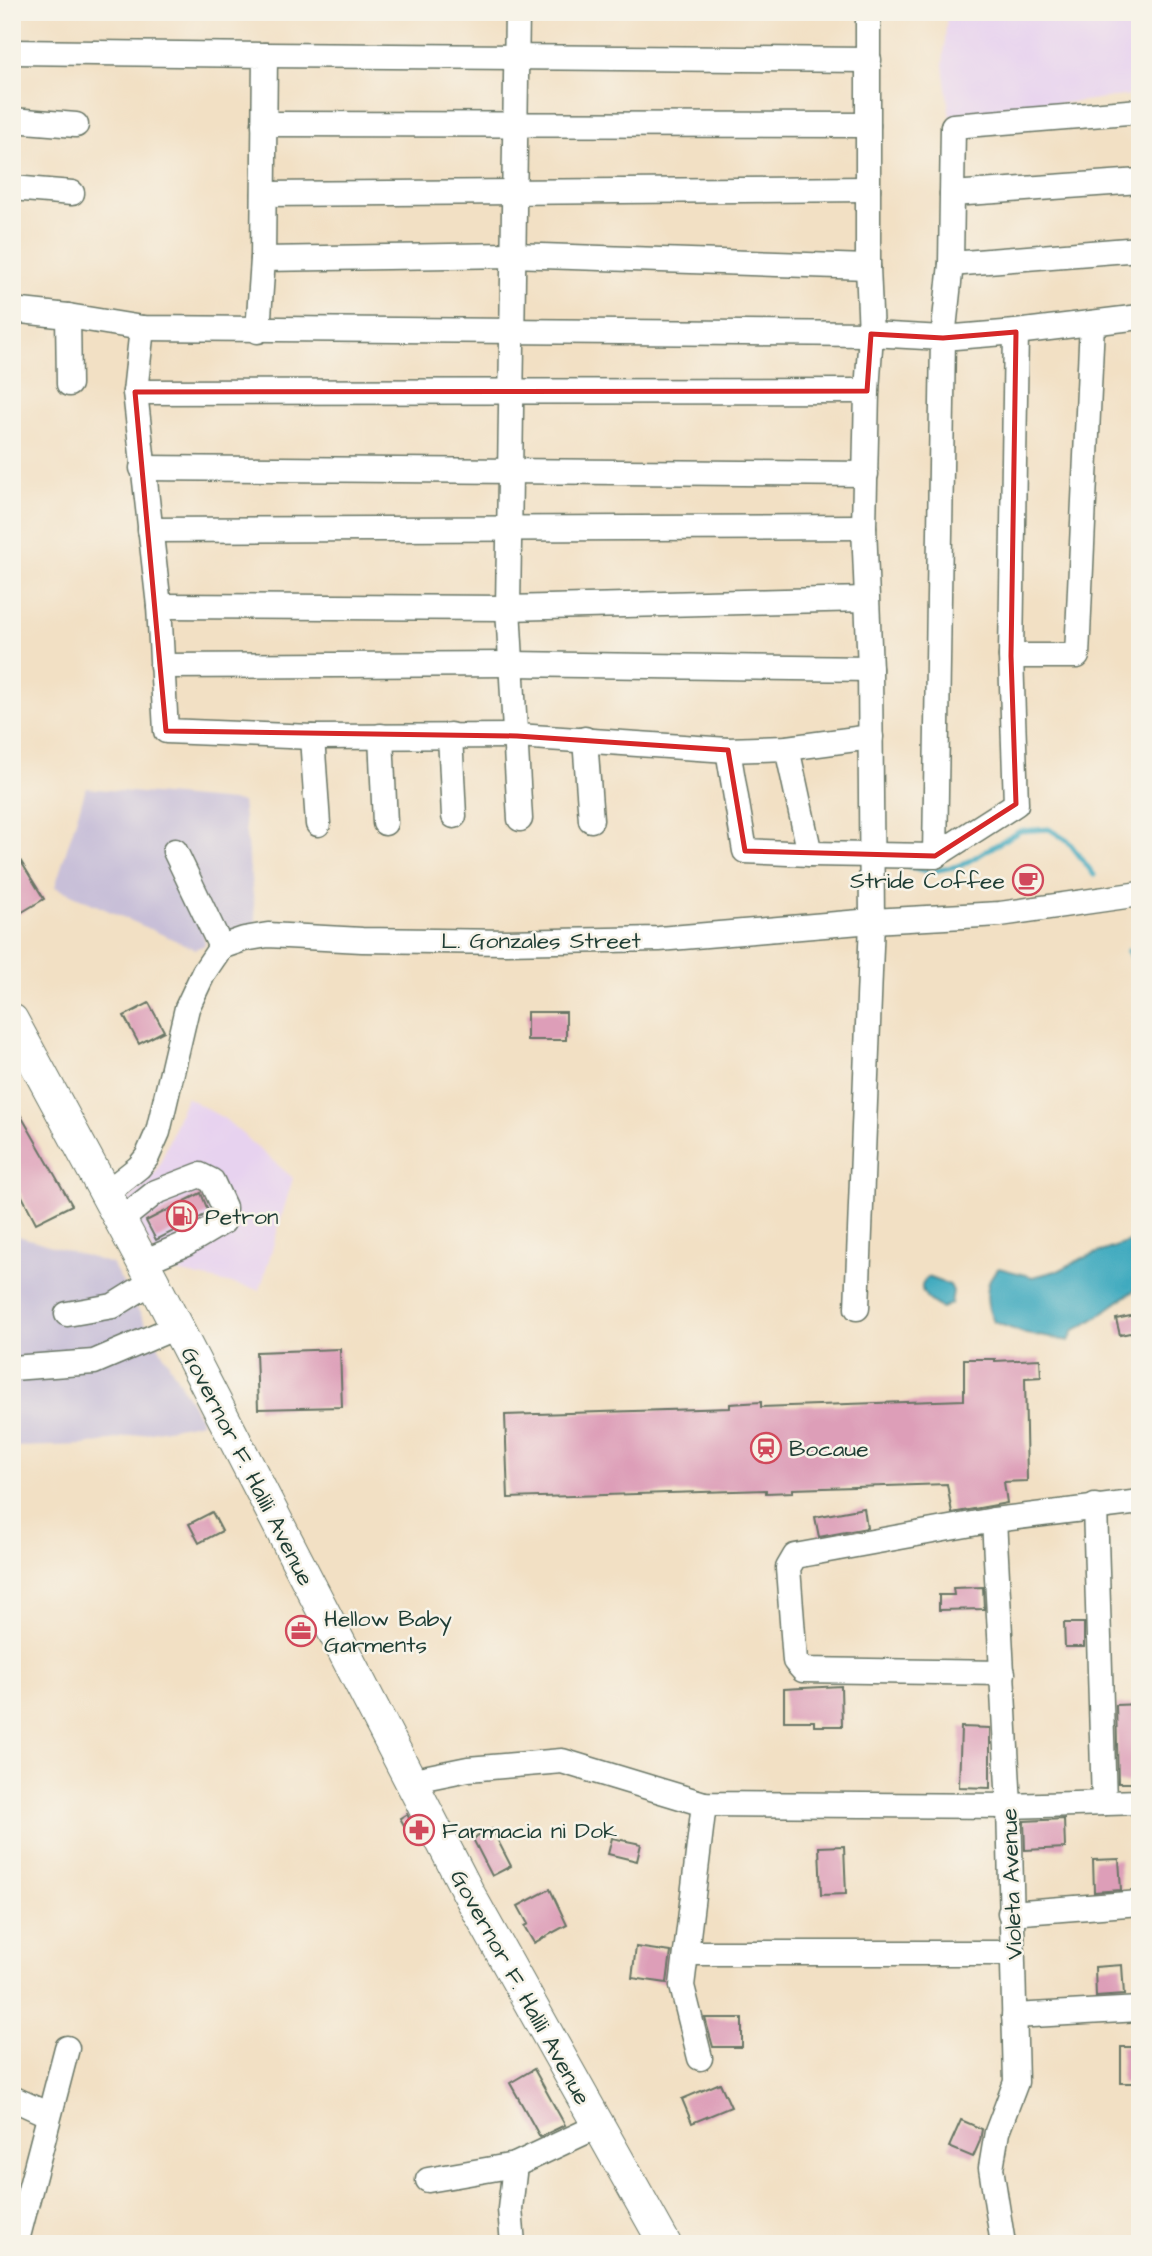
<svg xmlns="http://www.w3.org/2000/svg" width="1152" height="2256" viewBox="0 0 1152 2256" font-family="'Architects Daughter',sans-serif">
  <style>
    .built { fill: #e7d2ef }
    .industrial { fill: #c8bfd8 }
    .water { fill: #40aabf; stroke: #30747a; stroke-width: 2 }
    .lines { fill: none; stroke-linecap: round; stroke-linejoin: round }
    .stream { stroke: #40aabf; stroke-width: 5 }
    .building { fill: #dd9eb8 }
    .minor-casing { stroke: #697666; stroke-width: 27 }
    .major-casing { stroke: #697666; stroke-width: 34 }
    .minor { stroke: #fff; stroke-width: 24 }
    .major { stroke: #fff; stroke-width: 32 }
    .marked { fill: none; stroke: #d62828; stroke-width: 5; stroke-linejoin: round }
    .labels { text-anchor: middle; stroke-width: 5; stroke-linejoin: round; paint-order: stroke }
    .poi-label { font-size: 23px; fill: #1f3d34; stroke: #f7f3e8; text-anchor: start }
    .street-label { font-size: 23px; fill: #1f3d34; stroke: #f7f3e8 }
  </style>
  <rect width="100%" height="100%" fill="#f7f3e8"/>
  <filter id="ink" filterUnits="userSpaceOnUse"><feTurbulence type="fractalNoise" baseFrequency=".0143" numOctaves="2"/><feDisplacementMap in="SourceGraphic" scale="14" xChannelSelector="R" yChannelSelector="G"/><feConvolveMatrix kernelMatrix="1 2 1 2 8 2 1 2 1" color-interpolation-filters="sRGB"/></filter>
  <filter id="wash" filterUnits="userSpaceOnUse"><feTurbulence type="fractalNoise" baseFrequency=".00686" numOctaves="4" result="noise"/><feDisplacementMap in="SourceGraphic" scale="28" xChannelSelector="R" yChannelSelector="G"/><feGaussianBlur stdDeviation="1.57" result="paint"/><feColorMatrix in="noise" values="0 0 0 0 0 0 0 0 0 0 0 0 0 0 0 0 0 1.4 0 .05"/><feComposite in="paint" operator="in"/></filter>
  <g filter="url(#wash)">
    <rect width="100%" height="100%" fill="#f2e0c4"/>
    <!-- built -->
    <g class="built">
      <path d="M947,12H1140V94L950,117L943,66Z"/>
      <path d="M186,1097L225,1119L293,1178L260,1290L163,1269L126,1201L157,1171Z"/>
    </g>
    <!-- industrial -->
    <g class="industrial">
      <path d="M86,788L242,802L257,929L204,933L205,945L195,949L55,887Z"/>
      <path d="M12,1234L112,1264L202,1422L85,1445L12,1447Z"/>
    </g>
    <!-- water -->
    <g class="water">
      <path d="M1140,1238V1287C1121,1297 1091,1325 1074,1330L1069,1341L1026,1334L994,1322C985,1305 983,1280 999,1268L1033,1277L1060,1270L1081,1259Z"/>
      <path d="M928,1277L950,1285L953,1291L951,1304L942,1308C929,1302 913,1289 928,1277Z"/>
    </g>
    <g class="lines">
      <!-- stream -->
      <g class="stream">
        <path d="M908,866L929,872L962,865L1020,831L1049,829L1068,841L1094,875"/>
        <path d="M1128,951L1140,969"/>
      </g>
    </g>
    <g id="blocks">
      <!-- building -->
      <g class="building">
        <path d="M12,847L44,899L12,918Z"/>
        <path d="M149,1003L164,1031L139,1044L124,1016Z"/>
        <rect x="527" y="1012" width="39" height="28"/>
        <path d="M12,1100L72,1205L36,1223L12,1177Z"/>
        <path d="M201,1193L209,1213L156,1240L146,1221Z"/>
        <path d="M1140,1314V1331L1120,1335L1116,1319Z"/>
        <path d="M340,1349L342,1407L258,1409L256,1352Z"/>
        <path d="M964,1359H995V1361L1040,1359L1041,1377L1025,1378L1027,1481L1004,1482L1007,1503L952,1513L947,1484L793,1489V1492L766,1493V1490L508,1498L505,1415L730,1408V1404L761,1402V1407L964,1400Z"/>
        <path d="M864,1508L867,1528L819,1537L815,1517Z"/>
        <path d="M212,1512L222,1531L199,1543L189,1524Z"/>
        <path d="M983,1587L984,1609L939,1610V1595H954L953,1588Z"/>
        <path d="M1064,1623H1084V1647H1065Z"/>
        <path d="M841,1686L842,1726H814V1721H784V1689Z"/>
        <path d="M1140,1704V1783H1118L1116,1705Z"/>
        <path d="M961,1727L990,1728V1788L959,1787Z"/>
        <path d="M407,1814L419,1838L413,1841L400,1818Z"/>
        <path d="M1064,1819L1065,1848L1025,1850L1024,1821Z"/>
        <path d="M492,1829L511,1866L492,1876L473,1839Z"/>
        <path d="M612,1838L641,1844L637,1861L608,1854Z"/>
        <path d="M844,1846L846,1894L821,1895L819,1847Z"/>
        <path d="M1119,1859L1121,1890L1094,1892L1093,1860Z"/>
        <path d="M550,1889L567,1925L534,1943L524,1926L528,1924L518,1906Z"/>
        <path d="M636,1947L671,1952L667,1983L632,1978Z"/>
        <path d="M1122,1965L1124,1995L1096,1997L1095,1967Z"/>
        <path d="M705,2018H742V2047H713Z"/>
        <rect x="1121" y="2047" width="19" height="36"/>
        <path d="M534,2069L565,2125L540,2137L510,2083Z"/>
        <path d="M720,2083L731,2107L692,2123L682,2099Z"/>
        <path d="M961,2120L982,2129L980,2141L973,2157L949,2147Z"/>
      </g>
    </g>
  </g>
  <g filter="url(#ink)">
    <use href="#blocks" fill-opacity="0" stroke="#697666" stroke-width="2"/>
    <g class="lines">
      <!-- minor casing -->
      <g class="minor-casing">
        <g id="minor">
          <path d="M517,12L508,608L520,819"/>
          <path d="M12,52L265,55L263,259L258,331"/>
          <path d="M265,55L869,60"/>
          <path d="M12,120L76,125"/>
          <path d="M264,124L868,125"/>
          <path d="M12,188L72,193"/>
          <path d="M264,194L868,189"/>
          <path d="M952,194L1140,181"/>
          <path d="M263,259L512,255L868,267"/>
          <path d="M951,264L1140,249"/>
          <path d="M12,310L68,316L142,328L871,334L943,338L1016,332L1140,317"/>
          <path d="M68,316L69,384"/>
          <path d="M142,328L135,392L159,606L166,731L312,737L517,736L728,750L787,748L871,737"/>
          <path d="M135,392L867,391"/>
          <path d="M142,468L866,474"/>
          <path d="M150,530L864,527"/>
          <path d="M159,606L508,608L866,599"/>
          <path d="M1011,656H1077L1092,323"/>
          <path d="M162,666L512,664L870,669"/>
          <path d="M450,735L454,816"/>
          <path d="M381,736L385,823"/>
          <path d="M312,737L318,824"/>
          <path d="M585,739L591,820"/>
          <path d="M728,750L745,851L810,854L787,748"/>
          <path d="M175,851L221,947"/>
          <path d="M810,854L935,856L1016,804L1011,656L1016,332"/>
          <path d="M935,856L943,338L951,264L953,126L1140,111"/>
          <path d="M106,1193L139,1167L147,1157L158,1132L187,1008L204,972L221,947L244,939L268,935L362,940L506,942L659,939L872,921L1000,914L1140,894"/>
          <path d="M121,1220L156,1192L200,1175L212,1181L224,1207L223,1222L186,1244L143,1262"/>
          <path d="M857,1308L872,921L870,669L864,527L867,391L871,334L868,267V12"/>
          <path d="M67,1314L113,1306L153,1281"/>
          <path d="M12,1368L94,1362L176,1327"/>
          <path d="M1095,1506L1104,1803"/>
          <path d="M994,1520L1009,1806L1016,2082L997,2132L991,2168L1003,2244"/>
          <path d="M1003,1673L803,1670L795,1661L788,1568L795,1556L994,1520L1140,1502"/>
          <path d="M409,1781L468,1769L562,1761L704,1804L1009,1806L1140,1802"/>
          <path d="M1010,1913L1140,1903"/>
          <path d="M686,1953H1013"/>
          <path d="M1014,2016L1140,2009"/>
          <path d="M700,2058L682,1986L704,1804"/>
          <path d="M12,2098L49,2115"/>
          <path d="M428,2180L515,2165L598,2126"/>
          <path d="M16,2244L67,2048"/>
          <path d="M513,2244L510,2209L515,2165"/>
        </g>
      </g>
      <!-- major casing -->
      <g class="major-casing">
        <path id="major" d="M12,1020L153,1281L470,1896L665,2244"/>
      </g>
      <!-- minor -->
      <use href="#minor" class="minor"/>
      <!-- major -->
      <use href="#major" class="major"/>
    </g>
  </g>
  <!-- marked area -->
  <path class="marked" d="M1016,332L1011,656L1016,804L935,856L745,851L728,750L517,736L166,731L135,392L867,391L871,334L943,338Z"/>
  <!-- icons -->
  <defs>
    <g id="cafe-ring" transform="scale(1.575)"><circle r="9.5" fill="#f7f3e8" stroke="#d1495b" stroke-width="1.5"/><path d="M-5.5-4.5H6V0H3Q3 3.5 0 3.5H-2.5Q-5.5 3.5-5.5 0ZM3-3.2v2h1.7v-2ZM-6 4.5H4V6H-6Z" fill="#d1495b"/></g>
    <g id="fuel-ring" transform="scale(1.575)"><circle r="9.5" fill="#f7f3e8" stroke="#d1495b" stroke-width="1.5"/><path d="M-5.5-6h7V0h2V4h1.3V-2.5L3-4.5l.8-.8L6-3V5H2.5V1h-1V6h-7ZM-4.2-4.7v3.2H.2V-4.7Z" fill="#d1495b"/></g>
    <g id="station-ring" transform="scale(1.575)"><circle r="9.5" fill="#f7f3e8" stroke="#d1495b" stroke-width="1.5"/><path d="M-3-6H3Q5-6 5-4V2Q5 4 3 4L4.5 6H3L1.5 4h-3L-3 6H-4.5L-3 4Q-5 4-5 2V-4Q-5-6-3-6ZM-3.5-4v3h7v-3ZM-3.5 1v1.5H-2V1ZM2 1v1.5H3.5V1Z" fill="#d1495b"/></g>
    <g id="office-ring" transform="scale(1.575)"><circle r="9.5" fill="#f7f3e8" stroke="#d1495b" stroke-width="1.5"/><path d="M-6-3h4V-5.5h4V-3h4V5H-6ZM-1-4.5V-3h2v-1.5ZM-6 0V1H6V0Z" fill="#d1495b"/></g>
    <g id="pharmacy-ring" transform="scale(1.575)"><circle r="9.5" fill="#f7f3e8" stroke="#d1495b" stroke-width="1.5"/><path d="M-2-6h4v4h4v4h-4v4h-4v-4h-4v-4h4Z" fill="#d1495b"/></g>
  </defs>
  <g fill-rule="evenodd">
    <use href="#cafe-ring" x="1028" y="880"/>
    <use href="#fuel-ring" x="182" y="1216"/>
    <use href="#station-ring" x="766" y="1448"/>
    <use href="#office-ring" x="301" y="1631"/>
    <use href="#pharmacy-ring" x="419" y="1830"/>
  </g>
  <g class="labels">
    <!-- poi labels -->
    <g class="poi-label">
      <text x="1005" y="888" text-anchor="end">Stride Coffee</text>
      <text x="205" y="1224">Petron</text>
      <text x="789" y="1456">Bocaue</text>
      <text x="324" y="1626">Hellow Baby<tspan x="324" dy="26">Garments</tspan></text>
      <text x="442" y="1838">Farmacia ni Dok</text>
    </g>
    <!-- street labels -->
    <g class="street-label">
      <text x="541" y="948">L. Gonzales Street</text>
      <text transform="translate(248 1466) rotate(63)" y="8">Governor F. Halili Avenue</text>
      <text transform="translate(1011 1884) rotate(-92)" y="8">Violeta Avenue</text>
      <text transform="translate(521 1987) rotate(61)" y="8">Governor F. Halili Avenue</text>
    </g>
  </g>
  <!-- margin -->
  <rect width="1152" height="2256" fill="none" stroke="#f7f3e8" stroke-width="42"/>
</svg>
